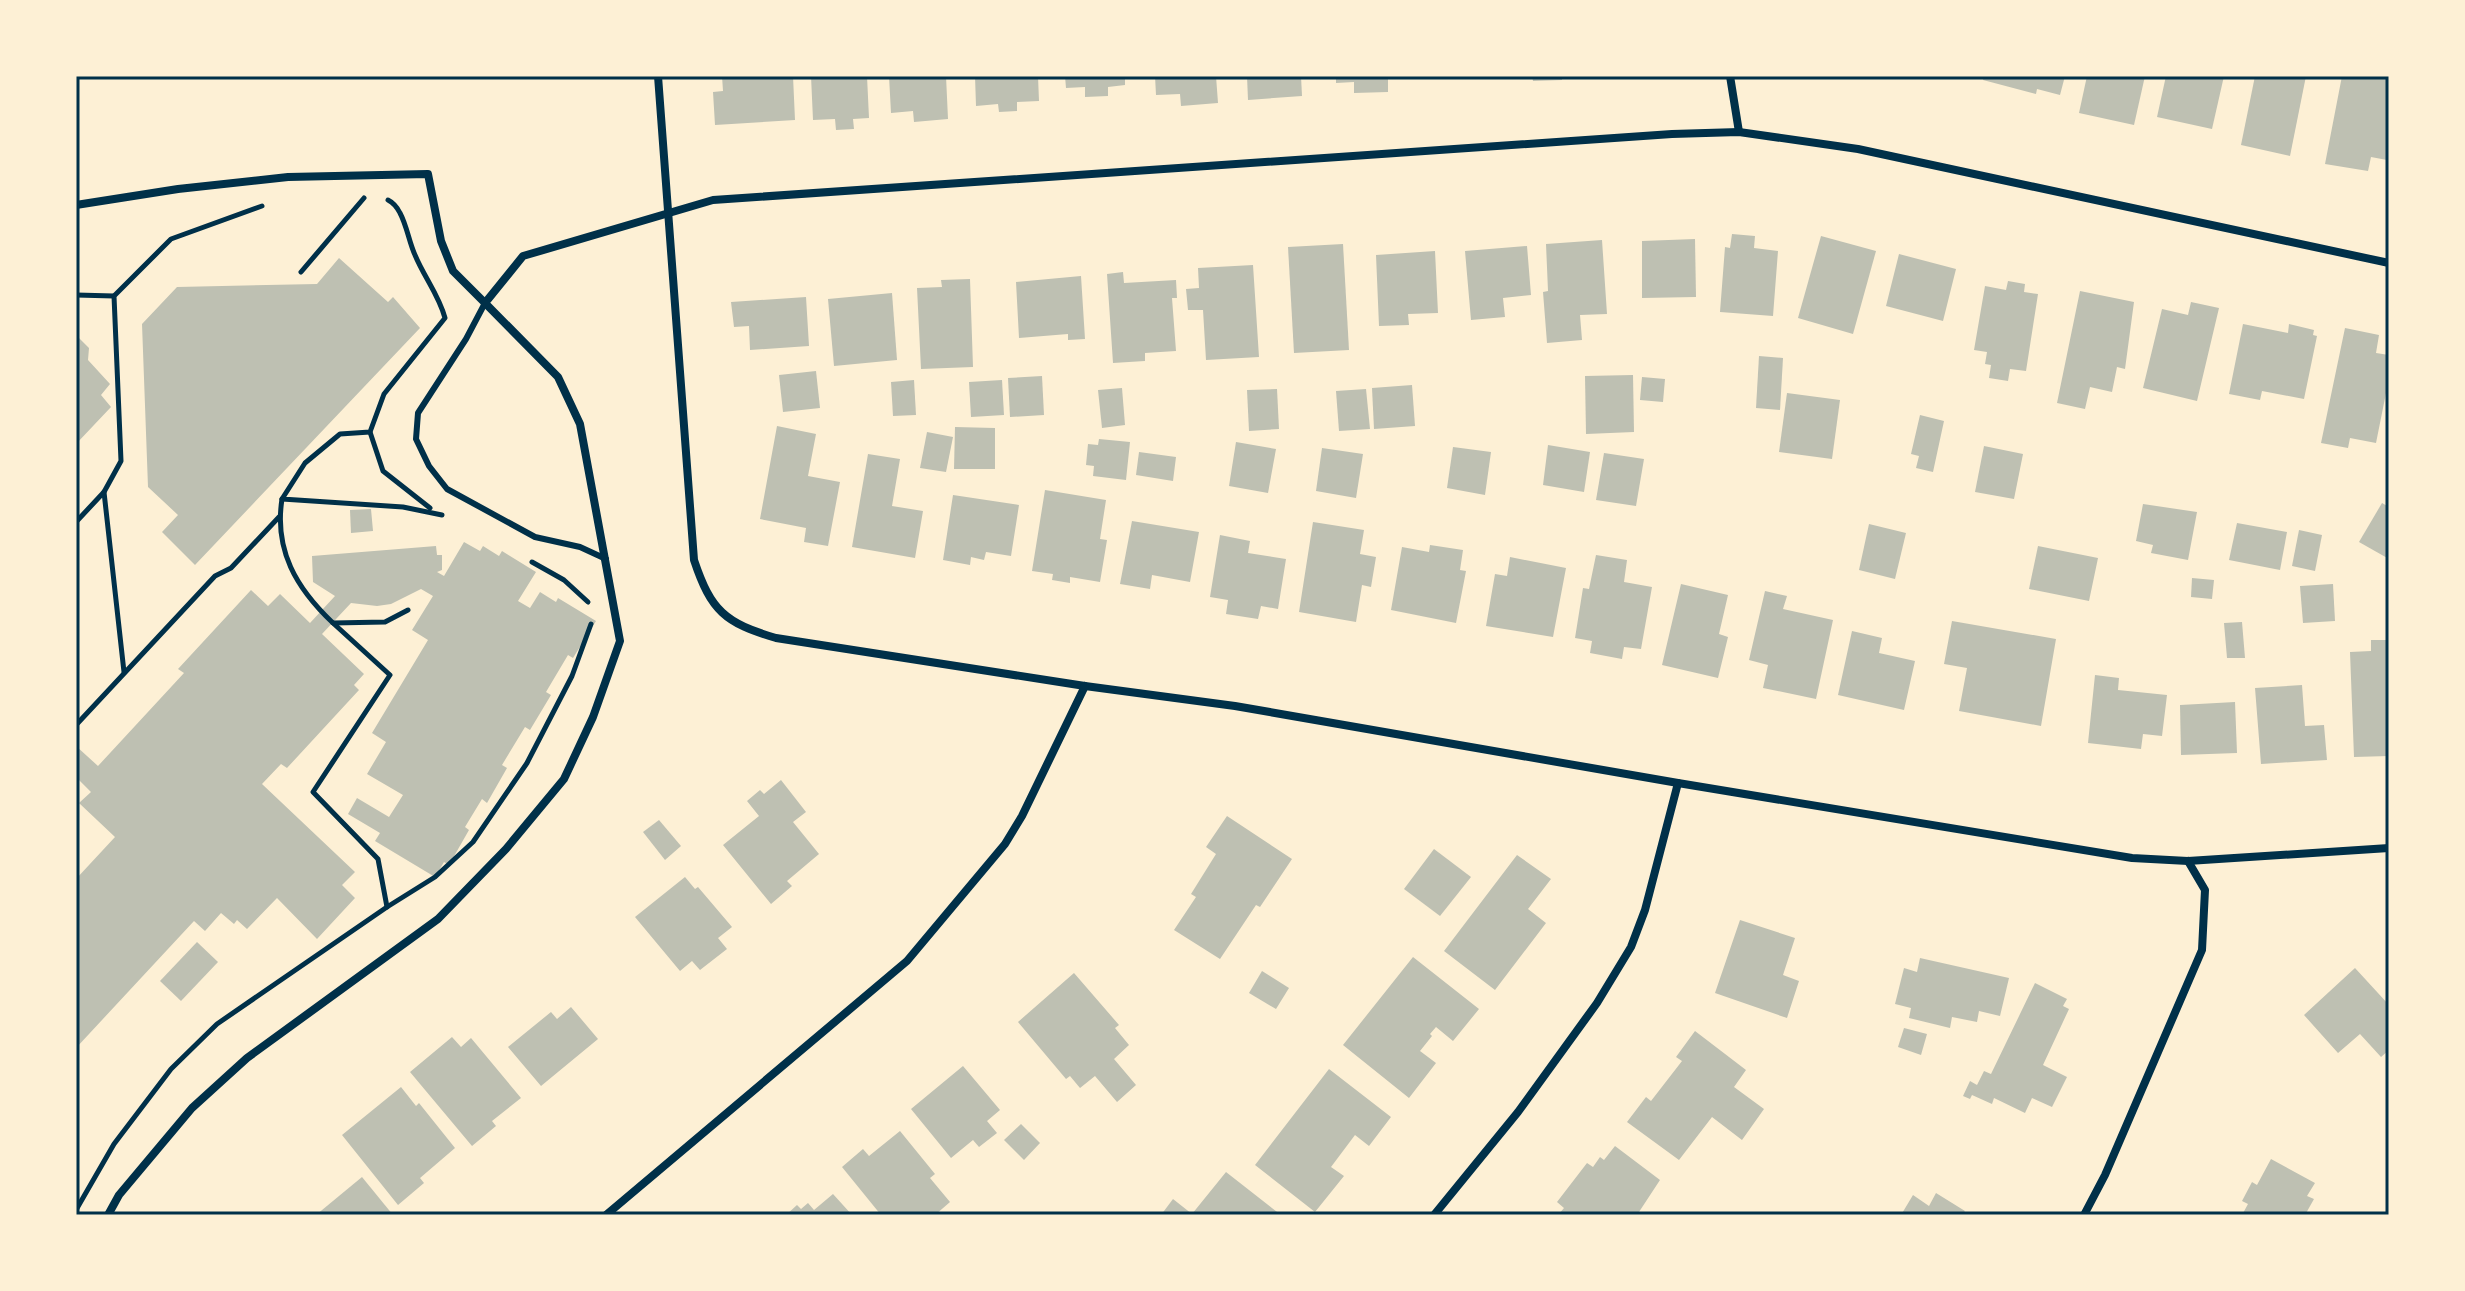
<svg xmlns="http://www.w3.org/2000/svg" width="2465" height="1291" viewBox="0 0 2465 1291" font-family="'Golos Text',sans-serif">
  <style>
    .building { fill: #bec0b2 }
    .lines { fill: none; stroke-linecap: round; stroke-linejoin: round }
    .path { stroke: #003049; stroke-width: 5 }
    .service { stroke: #003049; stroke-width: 6 }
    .minor { stroke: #003049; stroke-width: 8 }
    .neatline { fill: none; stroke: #003049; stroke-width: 3 }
  </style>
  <rect width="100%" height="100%" fill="#fdf0d5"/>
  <!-- building -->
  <g class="building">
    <path d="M722,76H793L795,120L715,125L713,92L723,91Z"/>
    <path d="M811,76H867L869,118L853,119L854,129L836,130L835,119L813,120Z"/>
    <path d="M889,76H946L948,119L914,122L913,111L891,113Z"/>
    <path d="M975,76H1038L1039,101L1017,102V111L999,112L998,104L976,106Z"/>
    <path d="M1065,76H1125V85L1108,87V96L1085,97V87L1066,88Z"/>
    <path d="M1155,76H1216L1218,103L1181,106L1180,94L1156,95Z"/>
    <path d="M1247,76H1301L1302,96L1248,100Z"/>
    <path d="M1336,76H1388V92L1354,93V82L1336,83Z"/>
    <path d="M1532,76H1562V80L1533,81Z"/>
    <path d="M1984,76H2065L2060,95L2037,89L2036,94L1983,80Z"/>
    <path d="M2087,76H2145L2134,125L2079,113Z"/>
    <path d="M2166,76H2224L2212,129L2157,117Z"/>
    <path d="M2255,76H2306L2290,156L2241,145Z"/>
    <path d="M2342,76H2389L2387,160L2371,157L2368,171L2325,164Z"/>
    <path d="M1732,234L1755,236L1754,248L1778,251L1773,316L1720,312L1725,247L1730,248Z"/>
    <path d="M1821,236L1876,251L1853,334L1798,318Z"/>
    <path d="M1695,239L1696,297L1642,298V241Z"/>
    <path d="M1602,240L1607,314L1580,315L1582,340L1547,343L1543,292L1548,291L1546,244Z"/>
    <path d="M1343,244L1349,350L1294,353L1288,247Z"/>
    <path d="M1527,246L1531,295L1503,298L1505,317L1471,320L1465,251Z"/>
    <path d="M1435,251L1438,313L1408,314L1409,325L1379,326L1376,255Z"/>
    <path d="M1899,254L1956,269L1943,321L1886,306Z"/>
    <path d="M339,258L388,302L393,297L420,328L195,565L162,532L178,515L148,487L142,324L177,287L317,284Z"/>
    <path d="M1253,265L1259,357L1206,360L1203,310H1188L1186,289L1199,288L1198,268Z"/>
    <path d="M1123,272L1124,283L1176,280L1177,298H1172L1176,351L1145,353V361L1113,363L1107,274Z"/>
    <path d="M1081,276L1085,339L1068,340V334L1019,338L1016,282Z"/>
    <path d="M970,279L973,367L921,369L917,288L942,287L941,280Z"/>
    <path d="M2008,281L2025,284L2024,292L2038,294L2026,371L2010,369L2008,381L1989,378L1991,365L1985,364L1987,352L1974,350L1985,286L2006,290Z"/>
    <path d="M2080,291L2134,302L2125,369L2117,367L2112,392L2090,387L2085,409L2057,403Z"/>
    <path d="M892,293L897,360L834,366L828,299Z"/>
    <path d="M806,297L809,346L750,350L749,326L734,327L731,302Z"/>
    <path d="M2191,302L2219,308L2197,401L2143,388L2162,309L2188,315Z"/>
    <path d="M2243,324L2288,333L2289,324L2314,330L2313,335L2317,336L2304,399L2262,391L2260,400L2229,394Z"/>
    <path d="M2345,328L2379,335L2376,353L2389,355V378L2376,443L2350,438L2348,448L2321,443Z"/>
    <path d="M76,335L89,348L88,360L110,384L101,395L111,407L76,444Z"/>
    <path d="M1759,356L1783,358L1780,410L1756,408Z"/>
    <path d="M816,371L820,408L783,412L779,375Z"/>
    <path d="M1633,375L1634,432L1586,434L1585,376Z"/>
    <path d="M1042,376L1044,415L1010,417L1008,378Z"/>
    <path d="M1642,377L1665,379L1663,402L1640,400Z"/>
    <path d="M914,380L916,415L893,416L891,382Z"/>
    <path d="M1002,380L1004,415L971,417L969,382Z"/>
    <path d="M1412,385L1415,426L1374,429L1372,388Z"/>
    <path d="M1122,388L1125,425L1102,428L1098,390Z"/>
    <path d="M1277,389L1279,429L1249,431L1247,390Z"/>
    <path d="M1366,389L1370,429L1339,431L1336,391Z"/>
    <path d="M1787,393L1840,400L1832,459L1779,452Z"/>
    <path d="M1920,415L1944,421L1933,472L1916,468L1919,456L1911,454Z"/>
    <path d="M777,426L816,434L808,476L840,482L828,546L804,542L806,528L760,519Z"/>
    <path d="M955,427L995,428V469H954Z"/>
    <path d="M927,432L953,437L946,472L920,468Z"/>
    <path d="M1099,439L1130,442L1126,480L1093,476L1094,466L1086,465L1088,444L1098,445Z"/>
    <path d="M1236,442L1276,449L1268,493L1229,486Z"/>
    <path d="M1548,445L1590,452L1584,492L1543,485Z"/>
    <path d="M1984,446L2023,454L2014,499L1975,492Z"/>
    <path d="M1453,447L1491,452L1485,495L1447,488Z"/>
    <path d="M1322,448L1363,454L1356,498L1316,491Z"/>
    <path d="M1139,452L1176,457L1173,481L1136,475Z"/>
    <path d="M1604,453L1644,459L1636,506L1596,500Z"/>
    <path d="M868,454L900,459L892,506L923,511L915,558L852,547Z"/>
    <path d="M1045,490L1106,500L1100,539L1107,540L1100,582L1070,577V583L1052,580L1053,574L1032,571Z"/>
    <path d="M953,495L1019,505L1011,556L986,552L984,560L971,557L970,565L943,560Z"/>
    <path d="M2382,503L2389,507V559L2359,542Z"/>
    <path d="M2143,504L2197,512L2188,560L2151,553L2153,545L2136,541Z"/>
    <path d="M371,509L373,531L351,533L350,510Z"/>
    <path d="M1132,521L1199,532L1190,582L1152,575L1150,589L1120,584Z"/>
    <path d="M1313,522L1364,530L1360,554L1376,557L1371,587L1362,585L1356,622L1299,612Z"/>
    <path d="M2237,523L2287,532L2280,570L2229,560Z"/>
    <path d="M1869,524L1906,533L1895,579L1859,570Z"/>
    <path d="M2299,530L2322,535L2315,571L2292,566Z"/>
    <path d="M1220,535L1250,541L1248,553L1286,559L1278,609L1261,606L1258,619L1226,614L1228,600L1210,597Z"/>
    <path d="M464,542L480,551L483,546L499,556L502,551L536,572L518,601L530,608L540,592L556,602L558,598L596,621L573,658L568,655L546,692L551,695L530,730L525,727L502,765L507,768L487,803L482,799L465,827L469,830L449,865L444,862L435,877L375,841L380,833L348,814L357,798L389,817L403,795L367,774L386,742L372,733L428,640L412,630L433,596L421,589L391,604L377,606L351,603L322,634L364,674L354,685L359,690L287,768L281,764L262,784L355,872L342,885L355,898L317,939L277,898L247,929L237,920L234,924L221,913L205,931L194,921L76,1048V879L115,837L79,803L91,792L76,777V746L98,766L184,673L178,669L251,590L268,606L280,594L310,623L335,596L313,582L312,556L436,546L437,555H442V570L437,572L444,576Z"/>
    <path d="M1430,545L1463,550L1460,570L1466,571L1456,623L1391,610L1402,547L1429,552Z"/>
    <path d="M2038,546L2098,558L2089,601L2029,589Z"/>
    <path d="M1596,555L1627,560L1624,582L1652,587L1641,649L1624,647L1622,659L1590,653L1592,641L1575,638L1583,588L1589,589Z"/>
    <path d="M1510,557L1566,568L1553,637L1486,626L1495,574L1507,576Z"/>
    <path d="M2192,578L2214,580L2212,599L2191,597Z"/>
    <path d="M1681,584L1728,595L1719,634L1728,637L1718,678L1662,665Z"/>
    <path d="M2333,584L2335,621L2303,623L2300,586Z"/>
    <path d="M1765,591L1787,596L1783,609L1833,620L1816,699L1763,688L1768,665L1749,660Z"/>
    <path d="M1952,621L2056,639L2041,726L1959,711L1967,668L1944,664Z"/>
    <path d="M2242,622L2245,658H2227L2224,623Z"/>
    <path d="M1852,631L1882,638L1879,653L1915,661L1904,710L1838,695Z"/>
    <path d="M2371,640H2389V756L2354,757L2350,652L2371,651Z"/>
    <path d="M2095,675L2119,678L2118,690L2167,695L2162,736L2143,734L2141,749L2088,743Z"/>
    <path d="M2302,685L2305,726L2324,725L2327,760L2261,764L2255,688Z"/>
    <path d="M2235,702L2237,753L2181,755L2180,705Z"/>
    <path d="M781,780L806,812L793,822L819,854L787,881L792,886L771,904L723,845L759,816L747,801L760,790L764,794Z"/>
    <path d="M1227,816L1292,859L1260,907L1256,905L1220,959L1174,930L1196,897L1191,894L1216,854L1206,847Z"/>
    <path d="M659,820L681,846L665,860L643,832Z"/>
    <path d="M1434,849L1471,877L1440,916L1404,889Z"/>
    <path d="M1517,855L1551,879L1528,909L1546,923L1495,990L1444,951Z"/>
    <path d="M685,877L695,889L698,887L732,927L718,938L727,949L700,970L692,961L680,971L635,917Z"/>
    <path d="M1740,920L1795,938L1783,975L1799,981L1787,1018L1715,993Z"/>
    <path d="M197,942L218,962L181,1001L160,981Z"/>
    <path d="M1413,957L1479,1009L1453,1041L1436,1027L1430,1034L1432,1036L1420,1051L1436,1063L1409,1098L1343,1045Z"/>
    <path d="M1920,958L2009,978L2000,1016L1979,1011L1977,1022L1952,1017L1950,1028L1909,1018L1911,1008L1895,1004L1904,968L1917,972Z"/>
    <path d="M2355,968L2389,1005V1050L2381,1057L2360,1034L2338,1053L2304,1015Z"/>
    <path d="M1262,971L1289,988L1276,1009L1249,993Z"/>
    <path d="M1074,973L1119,1025L1115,1028L1129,1045L1114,1059L1136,1085L1117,1102L1095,1076L1080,1088L1070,1076L1066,1079L1018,1022Z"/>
    <path d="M2035,983L2067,999L2063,1006L2069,1009L2043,1065L2067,1077L2052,1107L2032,1098L2025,1113L1994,1098L1992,1104L1972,1095L1970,1099L1963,1096L1970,1081L1977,1085L1984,1071L1991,1074Z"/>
    <path d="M571,1007L598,1039L541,1086L508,1047L551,1012L557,1019Z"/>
    <path d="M1904,1028L1927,1034L1921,1055L1898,1047Z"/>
    <path d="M1695,1031L1746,1070L1734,1087L1764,1109L1742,1140L1712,1117L1679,1160L1627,1122L1646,1097L1651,1101L1682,1061L1676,1057Z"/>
    <path d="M452,1037L461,1047L471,1038L521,1098L492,1121L496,1126L472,1146L410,1072Z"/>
    <path d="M963,1066L1000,1110L987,1121L997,1133L979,1147L973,1140L951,1158L911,1109Z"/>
    <path d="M1329,1069L1391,1117L1369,1146L1355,1135L1331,1167L1344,1176L1315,1212L1255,1165Z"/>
    <path d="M401,1087L416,1106L419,1103L455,1148L420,1178L424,1183L398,1205L342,1135Z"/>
    <path d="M1021,1124L1040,1143L1024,1160L1004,1140Z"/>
    <path d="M900,1131L935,1174L930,1178L950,1202L935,1215H881L842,1167L863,1149L869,1156Z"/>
    <path d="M1615,1146L1660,1180L1637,1215H1558L1564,1208L1557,1202L1587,1163L1593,1167L1600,1157L1604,1160Z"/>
    <path d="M2271,1159L2315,1183L2307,1196L2314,1199L2305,1215H2242L2248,1204L2242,1201L2252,1182L2257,1185Z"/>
    <path d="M1226,1172L1281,1215H1161L1173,1199L1192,1214Z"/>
    <path d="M362,1177L393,1215H316Z"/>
    <path d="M1936,1193L1965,1211L1962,1215H1901L1913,1195L1929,1206Z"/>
    <path d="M833,1194L852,1215H786L797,1205L801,1209L808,1203L814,1210Z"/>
  </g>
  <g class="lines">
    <!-- path -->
    <g class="path">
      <path d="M388,200C394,203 397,207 400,213C407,226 409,242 415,255C424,277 439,295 445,318L384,394L370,432L340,434L305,463L282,499L403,507L442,515"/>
      <path d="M301,272L364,198"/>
      <path d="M76,295L114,296"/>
      <path d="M370,432L383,471L430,508"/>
      <path d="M104,492L121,461L114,296L171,239L262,206"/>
      <path d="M282,499C274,550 296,588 333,623L385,622L408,610"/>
      <path d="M76,522L104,492L124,672"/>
      <path d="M532,562L564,580L588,602"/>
      <path d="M333,623L390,675L313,792L378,859L387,907"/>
      <path d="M76,725L215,576L231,568L279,517"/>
      <path d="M76,1210L114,1144L171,1069L217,1024L387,907L435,877L473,842L527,763L572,676L591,624"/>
    </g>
    <!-- service -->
    <path class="service" d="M485,303L466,339L418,413L416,439L429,466L447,489L535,537L580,547L606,559"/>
    <!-- minor -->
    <g class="minor">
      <path d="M658,76L694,560C711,611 725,623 776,638L1085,686L1235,706L1678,783L2132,858L2188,861L2389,848"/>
      <path d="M1730,76L1739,132"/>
      <path d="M76,205L178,189L288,177L428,174L441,241L453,271L485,303"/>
      <path d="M108,1215L119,1195L192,1108L247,1058L438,919L506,849L564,779L593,717L620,641L580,424L558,377L485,303L523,256L713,200L1672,134L1739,132L1858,149L2389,263"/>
      <path d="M606,1215L907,961L1005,844L1022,816L1085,686"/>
      <path d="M1434,1215L1518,1112L1597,1003L1631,947L1645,910L1678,783"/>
      <path d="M2084,1215L2105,1175L2202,950L2205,890L2188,861"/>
    </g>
  </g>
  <!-- border -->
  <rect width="2465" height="1291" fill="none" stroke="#fdf0d5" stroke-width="156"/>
  <rect x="78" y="78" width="2309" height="1135" class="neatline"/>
</svg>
